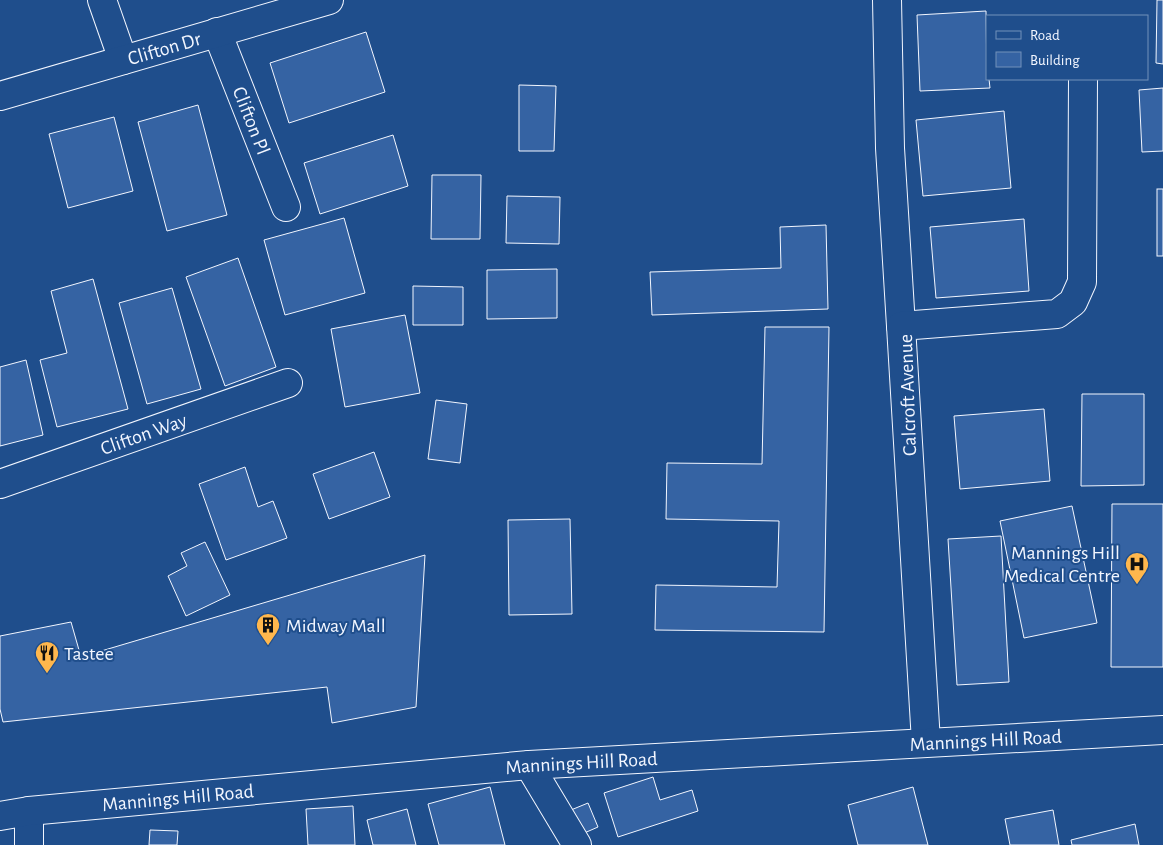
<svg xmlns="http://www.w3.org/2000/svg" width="1163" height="845" viewBox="0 0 1163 845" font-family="'Alegreya Sans',sans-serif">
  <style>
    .building { fill: #3563a3; stroke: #f2f6ff }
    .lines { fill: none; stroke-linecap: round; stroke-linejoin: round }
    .street-casing { stroke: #f2f6ff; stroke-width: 30 }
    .secondary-casing { stroke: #f2f6ff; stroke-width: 30 }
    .street { stroke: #1f4e8c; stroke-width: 28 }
    .secondary { stroke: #1f4e8c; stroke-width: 28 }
    .labels { text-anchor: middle; stroke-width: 4; stroke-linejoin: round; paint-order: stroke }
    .street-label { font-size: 20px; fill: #f2f6ff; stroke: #1f4e8c }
    .poi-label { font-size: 20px; fill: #f2f6ff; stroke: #1f4e8c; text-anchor: start }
  </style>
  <rect width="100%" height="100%" fill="#1f4e8c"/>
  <!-- building -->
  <g class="building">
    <path d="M1157,0H1163V64L1156,63Z"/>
    <path d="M986,11L987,79H989L990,88L920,91L917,15Z"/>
    <path d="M366,32L385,92L289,123L270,63Z"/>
    <path d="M519,85L556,86L554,151H519Z"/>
    <path d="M1163,88V151L1142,152L1139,90Z"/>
    <path d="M198,105L227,215L167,231L138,122Z"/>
    <path d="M1004,111L1011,188L923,196L916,120Z"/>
    <path d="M114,117L133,191L68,208L49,134Z"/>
    <path d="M393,135L408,186L320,214L304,163Z"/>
    <path d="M432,175H481L480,239H431Z"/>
    <rect x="1157" y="189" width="6" height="67"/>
    <path d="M507,196L560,197L559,244L506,243Z"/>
    <path d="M344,218L365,293L285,315L264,240Z"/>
    <path d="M1024,219L1029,291L936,298L930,227Z"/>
    <path d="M826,225L828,309L652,315L650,272L781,268L780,227Z"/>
    <path d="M238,258L276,367L225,386L186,277Z"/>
    <path d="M557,269V318L487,319V270Z"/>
    <path d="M93,279L128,409L57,427L40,360L67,353L51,291Z"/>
    <path d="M413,286L463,287V325H413Z"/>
    <path d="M172,288L201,389L147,404L119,303Z"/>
    <path d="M405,315L420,393L345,407L331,329Z"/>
    <path d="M765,327H829L824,632L655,630L656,585L777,587L779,521L666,519L667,463L762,464Z"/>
    <path d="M26,360L43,435L0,446V367Z"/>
    <path d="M1082,394H1144V485L1081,486Z"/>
    <path d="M436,400L467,404L460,463L428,459Z"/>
    <path d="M1044,409L1050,481L960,489L954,416Z"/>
    <path d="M374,452L390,497L329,519L313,474Z"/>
    <path d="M245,467L258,507L273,501L287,538L226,560L199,484Z"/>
    <path d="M1112,504H1163V667H1111Z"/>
    <path d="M1072,506L1097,623L1024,638L1000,521Z"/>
    <path d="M570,519L572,614L509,615L508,520Z"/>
    <path d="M1001,536L1009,682L957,685L948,539Z"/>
    <path d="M205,542L230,595L186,616L168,576L187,566L181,553Z"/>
    <path d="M425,555L416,707L332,723L327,687L3,722L0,709V636L71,622L81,657Z"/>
    <path d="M653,777L660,800L692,790L698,811L618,837L604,793Z"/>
    <path d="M490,787L505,845H439L428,804Z"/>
    <path d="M913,787L928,845H858L848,805Z"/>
    <path d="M588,803L598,827L582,834L571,810Z"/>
    <path d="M353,806L355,845H308L306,809Z"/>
    <path d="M407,809L416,845H373L367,820Z"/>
    <path d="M1053,810L1059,845H1010L1005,819Z"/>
    <path d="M1135,824L1139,845H1072L1071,840Z"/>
    <path d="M150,830L178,831L177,845H149Z"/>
  </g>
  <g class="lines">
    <!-- street casing -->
    <g class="street-casing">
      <g id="street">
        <path d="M102,0L123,60"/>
        <path d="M887,0L890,148L901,326"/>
        <path id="s1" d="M217,32L286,207"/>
        <path id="s2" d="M0,96L329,0"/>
        <path id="s3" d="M0,484L288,383"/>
        <path d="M926,742L901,326L1057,314L1073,302L1082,282L1083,79"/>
        <path d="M29,811V845"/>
      </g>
    </g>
    <!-- secondary casing -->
    <g class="secondary-casing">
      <g id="secondary">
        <path d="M529,765L577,845"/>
        <path id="s4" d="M0,816L29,811L529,765L1163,730"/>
      </g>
    </g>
    <!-- street -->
    <use href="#street" class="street"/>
    <!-- secondary -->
    <use href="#secondary" class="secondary"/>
  </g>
  <!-- icons -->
  <defs>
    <g id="hospital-pin" transform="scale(1.25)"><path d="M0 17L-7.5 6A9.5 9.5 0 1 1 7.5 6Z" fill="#ffb74d" stroke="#1f4e8c"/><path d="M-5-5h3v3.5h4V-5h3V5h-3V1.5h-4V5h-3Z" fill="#111"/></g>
    <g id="building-pin" transform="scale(1.25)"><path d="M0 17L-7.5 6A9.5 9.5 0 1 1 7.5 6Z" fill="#ffb74d" stroke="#1f4e8c"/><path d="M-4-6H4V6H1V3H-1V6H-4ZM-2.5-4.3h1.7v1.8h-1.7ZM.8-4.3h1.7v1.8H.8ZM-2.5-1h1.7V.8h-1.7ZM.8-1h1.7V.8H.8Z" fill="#111"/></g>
    <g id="restaurant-pin" transform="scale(1.25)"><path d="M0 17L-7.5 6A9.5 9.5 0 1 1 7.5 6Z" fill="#ffb74d" stroke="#1f4e8c"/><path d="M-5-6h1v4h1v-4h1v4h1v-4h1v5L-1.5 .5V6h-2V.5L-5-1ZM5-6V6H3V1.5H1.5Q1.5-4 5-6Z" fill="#111"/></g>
  </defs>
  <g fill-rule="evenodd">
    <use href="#hospital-pin" x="1137" y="564"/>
    <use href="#building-pin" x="268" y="625"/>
    <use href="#restaurant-pin" x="47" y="653"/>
  </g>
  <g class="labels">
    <!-- street labels -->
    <g class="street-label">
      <text dy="7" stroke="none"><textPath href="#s2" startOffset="171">Clifton Dr</textPath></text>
      <text dy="7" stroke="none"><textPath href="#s1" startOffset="95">Clifton Pl</textPath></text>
      <text transform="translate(907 395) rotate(-92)" y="7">Calcroft Avenue</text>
      <text dy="7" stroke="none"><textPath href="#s3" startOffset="152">Clifton Way</textPath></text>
      <text dy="7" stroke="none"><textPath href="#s4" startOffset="989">Mannings Hill Road</textPath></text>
      <text dy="7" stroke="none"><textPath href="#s4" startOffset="584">Mannings Hill Road</textPath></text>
      <text dy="7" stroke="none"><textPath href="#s4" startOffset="179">Mannings Hill Road</textPath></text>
    </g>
    <!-- poi labels -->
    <g class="poi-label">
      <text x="1120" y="559" text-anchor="end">Mannings Hill<tspan x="1120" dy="23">Medical Centre</tspan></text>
      <text x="286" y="632">Midway Mall</text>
      <text x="64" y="660">Tastee</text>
    </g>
  </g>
  <!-- legend -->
  <rect x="986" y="15" width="162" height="65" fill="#1f4e8c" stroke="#7391ba"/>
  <rect x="996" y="31" width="25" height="8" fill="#1f4e8c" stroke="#7391ba"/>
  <text x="1030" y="40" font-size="15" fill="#f2f6ff">Road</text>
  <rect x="996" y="52" width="25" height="15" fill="#3563a3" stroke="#7391ba"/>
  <text x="1030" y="65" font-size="15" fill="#f2f6ff">Building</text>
</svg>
